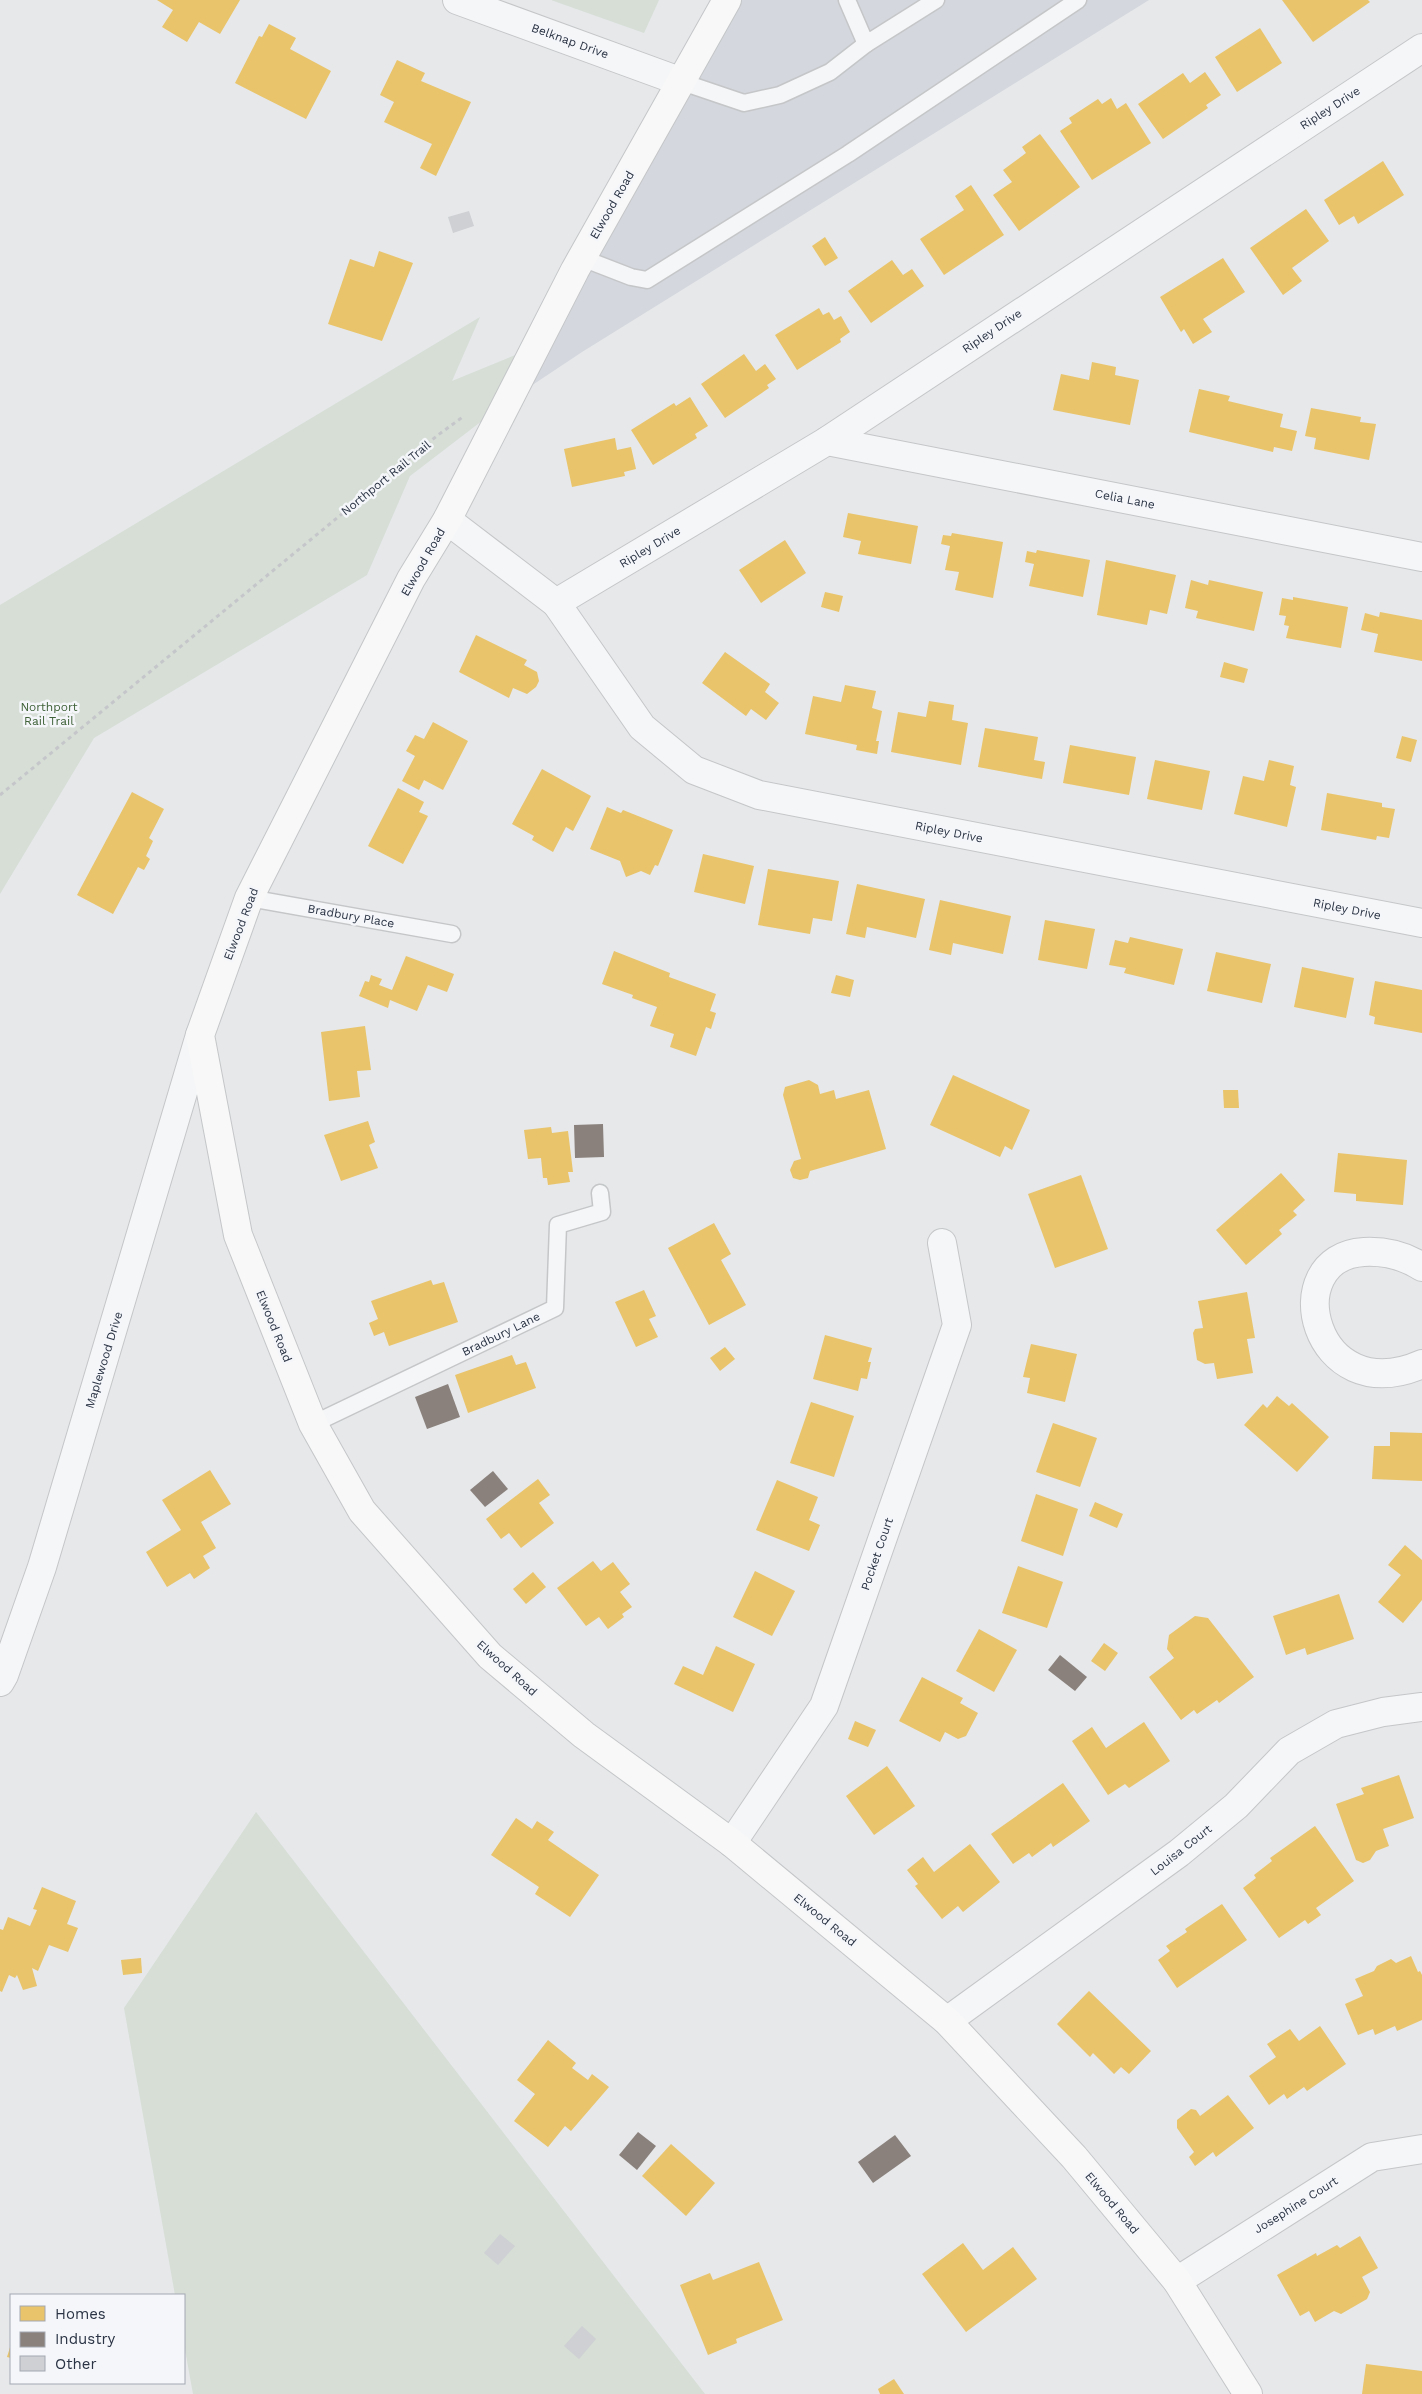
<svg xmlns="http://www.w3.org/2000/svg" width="1422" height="2394" viewBox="0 0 1422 2394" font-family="'Work Sans',sans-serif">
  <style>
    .built { fill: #d4d7dd }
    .green { fill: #d6ded6 }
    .homes { fill: #e9c46a }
    .industry { fill: #8a817c }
    .building { fill: #ced0d3 }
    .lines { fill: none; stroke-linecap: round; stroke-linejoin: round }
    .service-casing { stroke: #c4c6c8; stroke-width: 19 }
    .minor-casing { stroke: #c4c6c8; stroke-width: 30 }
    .secondary-casing { stroke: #c4c6c8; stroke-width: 30 }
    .path { stroke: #c5c6ca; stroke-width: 3; stroke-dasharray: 4 4; stroke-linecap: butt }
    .service { stroke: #f5f6f7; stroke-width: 16 }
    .minor { stroke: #f5f6f7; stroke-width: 28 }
    .secondary { stroke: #f8f8f8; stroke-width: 28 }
    .labels { text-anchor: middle; stroke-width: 5; stroke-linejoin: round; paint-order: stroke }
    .street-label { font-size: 12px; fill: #2b3445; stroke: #f4f6f9 }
    .park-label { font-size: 12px; fill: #3f6138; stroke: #f4f6f9 }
  </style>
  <rect width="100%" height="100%" fill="#e6e8ea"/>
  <!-- built -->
  <path class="built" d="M731,0H1149L582,352L504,404Z"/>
  <!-- green -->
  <g class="green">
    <path d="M551,0H659L644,33Z"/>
    <path d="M480,317L452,381L535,347L504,404L410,476L367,575L94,738L0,894V605Z"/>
    <path d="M256,1812L705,2394H193L184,2344V2295H175L124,2008Z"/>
  </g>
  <!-- homes -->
  <g class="homes">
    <path d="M157,0H240L220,34L199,22L187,42L162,27L173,10Z"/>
    <path d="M1282,0H1368L1370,2L1313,42Z"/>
    <path d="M269,24L296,38L290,49L331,71L306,119L235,83L259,36L262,37Z"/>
    <path d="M1260,28L1282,63L1237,92L1215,57Z"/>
    <path d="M397,60L425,73L421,81L471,102L436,176L420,168L432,144L384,122L394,102L380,95Z"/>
    <path d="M1205,72L1221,95L1206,105L1208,108L1163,139L1138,104L1183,73L1190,83Z"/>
    <path d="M1111,98L1117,109L1126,103L1151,143L1092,180L1060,131L1072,123L1069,118L1098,99L1102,104Z"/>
    <path d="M1040,134L1080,187L1019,231L993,195L1012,182L1003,170L1026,153L1022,147Z"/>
    <path d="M1383,161L1404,195L1358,224L1354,216L1339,225L1324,200Z"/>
    <path d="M971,185L1004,235L944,275L920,239L964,210L955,196Z"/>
    <path d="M1306,209L1329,241L1292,268L1302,281L1283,295L1250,248Z"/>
    <path d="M825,237L838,258L825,266L812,246Z"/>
    <path d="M379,251L413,263L382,341L328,324L350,259L374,267Z"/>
    <path d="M1223,258L1245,292L1203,319L1212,332L1193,344L1184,329L1181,332L1160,297Z"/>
    <path d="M892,260L903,275L912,269L924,286L871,323L848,291Z"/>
    <path d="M819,308L823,315L829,312L834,320L841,316L850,332L840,339L841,342L797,370L775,335Z"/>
    <path d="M744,354L756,371L765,364L776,379L767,385L769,388L725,418L701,384Z"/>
    <path d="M1092,362L1116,367L1115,375L1139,380L1130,425L1053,410L1061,374L1089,380Z"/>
    <path d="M1199,389L1230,396L1228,401L1283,414L1280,427L1297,431L1292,451L1274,447L1273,452L1189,432Z"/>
    <path d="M690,397L708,426L695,434L697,438L653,465L631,430L674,403L676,406Z"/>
    <path d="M1311,408L1361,417L1360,422L1376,424L1369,460L1314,449L1316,438L1305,436Z"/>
    <path d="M615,438L617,450L631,447L636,469L624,472L625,476L572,487L564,449Z"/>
    <path d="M848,513L918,526L911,564L858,554L861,541L843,537Z"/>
    <path d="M952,533L1003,542L993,598L955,590L959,572L945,570L950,546L941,544L943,535L951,536Z"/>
    <path d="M785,540L806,573L761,603L739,570Z"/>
    <path d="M1037,550L1090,560L1083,597L1029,586L1034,564L1025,562L1027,551L1036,553Z"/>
    <path d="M1106,560L1176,575L1167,614L1150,610L1147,625L1097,615Z"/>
    <path d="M1191,580L1208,585L1209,580L1263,592L1254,631L1196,618L1198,611L1185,608Z"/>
    <path d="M825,592L843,596L839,612L821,607Z"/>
    <path d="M1293,597L1348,607L1341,648L1286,638L1289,626L1284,625L1286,616L1279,615L1282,598L1293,600Z"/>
    <path d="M1380,612L1422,620V661L1374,652L1378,634L1361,630L1365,613L1379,617Z"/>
    <path d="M476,635L527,660L524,665L537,672L539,681L536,687L527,694L513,688L509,698L459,672Z"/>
    <path d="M725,652L770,684L765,692L779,703L766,720L751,709L746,716L702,683Z"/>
    <path d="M1224,662L1248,669L1244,683L1220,677Z"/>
    <path d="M845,685L876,691L872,708L882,711L876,741H879L877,754L856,750L857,745L805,734L813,696L841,702Z"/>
    <path d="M929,701L954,705L952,720L968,723L961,765L891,752L898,712L926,717Z"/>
    <path d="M433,722L468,741L443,790L424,780L419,790L402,781L415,756L406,751L415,735L424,739Z"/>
    <path d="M985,728L1038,737L1034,760L1045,762L1042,779L978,767Z"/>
    <path d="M1402,736L1417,740L1411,762L1396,758Z"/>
    <path d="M1070,745L1136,757L1129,795L1063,783Z"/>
    <path d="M1155,760L1210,771L1202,810L1147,799Z"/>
    <path d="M1269,760L1294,766L1290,785L1296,787L1287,827L1234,814L1243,776L1264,781Z"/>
    <path d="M542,769L591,796L573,831L566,827L553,852L532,840L534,836L512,824Z"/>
    <path d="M398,788L424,802L419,812L428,816L403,864L368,846Z"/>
    <path d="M132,792L164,809L149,838L153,841L146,856L150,859L144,870L138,867L113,914L77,895Z"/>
    <path d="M1327,793L1382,803V807L1395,809L1389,838L1377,836L1376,840L1321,830Z"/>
    <path d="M607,807L621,813L623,810L673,830L658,866L655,865L650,875L641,871L626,877L620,861L590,849Z"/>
    <path d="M703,854L754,866L745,904L694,892Z"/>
    <path d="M768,869L839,881L832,921L813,918L810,934L758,925Z"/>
    <path d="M857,884L925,899L916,938L867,927L865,938L846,934Z"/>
    <path d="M940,900L1011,916L1003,954L953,943L951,955L929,950Z"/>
    <path d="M1045,920L1095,929L1087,969L1038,960Z"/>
    <path d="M1130,937L1183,949L1174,985L1124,973L1126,968L1109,965L1115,940L1128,943Z"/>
    <path d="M614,951L670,973L669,977L716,994L710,1011L716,1013L711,1029L706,1027L696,1056L670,1047L674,1034L650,1026L657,1007L632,998L633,995L602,984Z"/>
    <path d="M1216,952L1271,964L1262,1003L1207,991Z"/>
    <path d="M406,956L454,974L447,992L428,985L417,1011L390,1000L388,1008L359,996L365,981L369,982L371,975L382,979L379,985L392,990Z"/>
    <path d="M1302,967L1354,978L1346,1018L1294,1007Z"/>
    <path d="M836,975L854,980L850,997L831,993Z"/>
    <path d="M1375,981L1422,990V1033L1374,1024L1375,1017L1369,1015Z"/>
    <path d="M365,1026L371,1070L357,1071L360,1097L329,1101L321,1032Z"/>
    <path d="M953,1075L1030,1110L1012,1150L1005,1146L1000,1157L930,1125Z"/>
    <path d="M809,1080L818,1085L820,1094L834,1090L836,1099L869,1090L886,1149L810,1171L808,1178L800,1180L793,1178L790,1170L794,1161L801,1159L783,1095L785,1087Z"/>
    <path d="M1223,1090H1238L1239,1108H1224Z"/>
    <path d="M368,1121L375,1142L369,1145L378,1168L341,1181L324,1135Z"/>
    <path d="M551,1127L552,1133L568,1131L573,1172H568L570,1182L548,1185L547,1178H543L541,1158L528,1159L524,1130Z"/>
    <path d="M1338,1153L1407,1160L1403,1205L1356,1201V1194L1334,1192Z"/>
    <path d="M1281,1173L1305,1200L1293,1211L1297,1215L1279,1230L1282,1234L1246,1265L1216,1230Z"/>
    <path d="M1081,1175L1108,1249L1055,1268L1028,1194Z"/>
    <path d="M714,1223L731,1254L721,1260L746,1305L709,1325L668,1248Z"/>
    <path d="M431,1280L433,1285L444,1282L458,1322L389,1346L384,1332L374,1336L369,1323L378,1319L371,1301Z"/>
    <path d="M644,1290L656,1316L649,1319L658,1337L636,1347L615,1302Z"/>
    <path d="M1247,1292L1255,1338L1247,1339L1253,1373L1217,1379L1214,1363L1205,1364L1197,1360L1193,1333L1195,1329L1203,1328L1198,1301Z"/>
    <path d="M825,1335L872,1348L868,1362H871L867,1379L861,1378L858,1391L813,1379Z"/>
    <path d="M1031,1344L1077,1354L1065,1402L1027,1393L1030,1378L1023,1377Z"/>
    <path d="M725,1347L735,1359L720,1371L710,1358Z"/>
    <path d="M512,1355L516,1365L526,1362L536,1388L468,1413L455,1375Z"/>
    <path d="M1277,1396L1289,1406L1292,1403L1329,1437L1297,1472L1244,1425L1263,1404L1267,1408Z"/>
    <path d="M811,1402L854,1416L834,1477L790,1463Z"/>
    <path d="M1053,1423L1097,1438L1080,1487L1036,1472Z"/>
    <path d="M1390,1432L1422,1433V1481L1372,1479L1374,1446H1390Z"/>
    <path d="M210,1470L231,1504L201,1522L216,1548L203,1556L210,1568L194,1579L190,1573L167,1587L146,1552L181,1530L162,1500Z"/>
    <path d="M538,1479L550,1495L539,1503L554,1523L521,1548L509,1533L501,1539L486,1519Z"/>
    <path d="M777,1480L818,1497L809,1520L820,1525L809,1551L756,1530Z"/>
    <path d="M1036,1494L1078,1509L1063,1556L1021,1541Z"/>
    <path d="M1095,1502L1123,1514L1117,1528L1089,1516Z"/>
    <path d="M1405,1545L1422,1560V1600L1403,1623L1378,1602L1401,1575L1388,1565Z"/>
    <path d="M593,1561L601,1571L613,1562L630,1584L620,1592L632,1607L622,1614L624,1617L608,1629L599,1617L586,1626L557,1588Z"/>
    <path d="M1018,1566L1063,1582L1047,1628L1002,1613Z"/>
    <path d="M755,1571L795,1591L772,1636L733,1617Z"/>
    <path d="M533,1572L546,1587L526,1604L513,1589Z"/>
    <path d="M1339,1594L1354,1639L1307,1655L1305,1648L1286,1655L1273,1616Z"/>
    <path d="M1195,1616L1208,1618L1254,1677L1219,1703L1217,1700L1197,1714L1194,1710L1181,1720L1149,1677L1174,1658L1167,1649L1169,1635Z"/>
    <path d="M979,1629L1017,1650L994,1692L956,1671Z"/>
    <path d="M1104,1643L1118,1653L1105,1671L1091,1661Z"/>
    <path d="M716,1646L755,1664L733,1712L674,1684L683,1666L703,1675Z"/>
    <path d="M922,1677L963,1698L960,1703L978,1713L966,1736L958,1739L945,1732L940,1742L899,1721Z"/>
    <path d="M855,1721L876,1730L868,1747L848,1739Z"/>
    <path d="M1144,1722L1170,1761L1129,1788L1125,1784L1108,1795L1072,1741L1092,1727L1106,1748Z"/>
    <path d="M887,1766L915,1806L874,1835L846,1796Z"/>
    <path d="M1399,1775L1414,1818L1383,1829L1389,1846L1376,1851L1370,1860L1363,1863L1356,1860L1336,1804L1364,1794L1361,1788Z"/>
    <path d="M1063,1783L1090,1821L1053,1847L1051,1843L1032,1857L1029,1853L1013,1864L991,1834Z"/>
    <path d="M516,1818L532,1829L537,1821L554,1832L548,1840L599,1875L570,1917L535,1894L539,1887L491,1855Z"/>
    <path d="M1315,1826L1354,1881L1316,1908L1321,1915L1308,1924L1305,1920L1279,1938L1243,1888L1256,1878L1254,1875L1272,1861L1270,1858Z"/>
    <path d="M970,1844L1000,1882L963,1912L958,1906L942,1919L915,1886L918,1884L907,1870L923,1857L934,1872Z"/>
    <path d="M42,1887L76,1901L67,1924L78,1928L68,1952L49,1945L38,1971L32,1968L37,1986L23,1990L17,1975L15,1978L9,1975L2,1992L0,1991V1929L3,1930L8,1917L30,1926L37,1910L33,1909Z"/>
    <path d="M1222,1904L1247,1940L1177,1988L1158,1960L1170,1951L1166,1946L1187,1932L1185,1929Z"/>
    <path d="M1411,1956L1418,1972L1420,1971L1422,1975V2020L1397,2031L1395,2026L1375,2035L1373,2029L1358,2035L1345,2004L1363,1996L1355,1979L1374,1971L1377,1966L1391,1959L1396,1963Z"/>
    <path d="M141,1958L142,1973L123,1975L121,1960Z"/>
    <path d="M1089,1991L1151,2051L1129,2074L1121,2067L1114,2074L1093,2053L1090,2057L1057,2024Z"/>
    <path d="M1320,2026L1346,2064L1307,2091L1304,2087L1287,2099L1284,2094L1269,2105L1249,2076L1276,2057L1267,2044L1290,2029L1299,2041Z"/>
    <path d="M548,2040L576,2063L572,2068L588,2080L592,2074L609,2087L571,2131L565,2126L548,2147L514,2121L535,2094L517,2080Z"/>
    <path d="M1228,2095L1254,2128L1216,2157L1213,2152L1195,2166L1189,2157L1194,2152L1177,2128V2120L1191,2109L1196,2110L1200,2116Z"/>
    <path d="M671,2144L715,2183L686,2216L642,2176Z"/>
    <path d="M1360,2236L1378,2268L1362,2277L1370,2292L1367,2299L1341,2314L1334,2311L1315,2322L1309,2311L1300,2316L1277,2275L1316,2253L1317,2256L1337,2245L1340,2248Z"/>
    <path d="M963,2243L983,2270L1013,2247L1037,2279L966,2332L922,2274Z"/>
    <path d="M759,2262L783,2320L736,2339L737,2343L708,2355L680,2285L710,2273L713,2280Z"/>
    <path d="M11,2344V2358L7,2357Z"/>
    <path d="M1366,2364L1422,2371V2394H1362Z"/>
    <path d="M894,2379L904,2394H880L878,2389Z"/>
  </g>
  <!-- industry -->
  <g class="industry">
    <path d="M603,1124L604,1157L575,1158L574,1125Z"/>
    <path d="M448,1384L460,1417L427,1429L415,1397Z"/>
    <path d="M493,1471L508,1489L485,1507L470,1490Z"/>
    <path d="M1060,1655L1087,1677L1075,1691L1048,1670Z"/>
    <path d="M638,2132L656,2146L637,2170L619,2155Z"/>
    <path d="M895,2135L911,2156L873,2183L858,2162Z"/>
  </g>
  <!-- building -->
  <g class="building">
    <path d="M469,211L474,226L453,233L448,217Z"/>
    <path d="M500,2234L515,2246L498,2265L484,2253Z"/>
    <path d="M582,2326L596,2339L579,2359L564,2346Z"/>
  </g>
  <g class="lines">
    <!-- service casing -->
    <g class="service-casing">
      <g id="service">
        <path d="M847,0L866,44L936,0"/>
        <path d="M682,82L744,103L780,95L830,72L866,44"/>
        <path d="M582,258L631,277L647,280L848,154L1078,0"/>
        <path d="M249,898L452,934"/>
        <path d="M313,1424L555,1308L558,1225L602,1212L600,1193"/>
      </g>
    </g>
    <!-- minor casing -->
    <g class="minor-casing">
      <g id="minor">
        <path d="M457,0L682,82"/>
        <path d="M827,441L1422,557"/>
        <path d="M447,520L556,603L642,727L694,770L759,795L1422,923"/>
        <path d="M556,603L827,441L1422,48"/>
        <path d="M1422,1267C1405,1256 1384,1251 1364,1252C1276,1257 1313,1412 1422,1364"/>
        <path d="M0,1682L4,1675L42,1567L200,1035"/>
        <path d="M732,1843L824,1706L957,1325L942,1243"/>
        <path d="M947,2021L1179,1853L1236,1806L1289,1751L1336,1724L1383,1712L1422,1707"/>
        <path d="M1177,2281L1372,2157L1422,2149"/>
      </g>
    </g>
    <!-- secondary casing -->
    <g class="secondary-casing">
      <path id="secondary" d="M727,0L575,270L447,520L411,579L249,898L200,1035L238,1235L313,1424L362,1511L490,1656L584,1735L732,1843L947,2021L1074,2157L1177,2281L1248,2394"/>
    </g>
    <!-- path -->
    <path class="path" d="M0,795L438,435L464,416"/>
    <!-- service -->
    <use href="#service" class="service"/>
    <!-- minor -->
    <use href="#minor" class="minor"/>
    <!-- secondary -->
    <use href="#secondary" class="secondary"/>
  </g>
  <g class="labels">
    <!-- street labels -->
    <g class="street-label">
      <text transform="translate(570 41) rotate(20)" y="4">Belknap Drive</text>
      <text transform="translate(1330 108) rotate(-33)" y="4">Ripley Drive</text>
      <text transform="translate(612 205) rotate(-60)" y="4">Elwood Road</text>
      <text transform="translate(992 331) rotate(-34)" y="4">Ripley Drive</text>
      <text transform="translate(386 478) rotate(-39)" y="4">Northport Rail Trail</text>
      <text transform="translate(1125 499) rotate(11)" y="4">Celia Lane</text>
      <text transform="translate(650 547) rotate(-31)" y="4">Ripley Drive</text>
      <text transform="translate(423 562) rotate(-60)" y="4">Elwood Road</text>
      <text transform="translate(949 832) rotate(11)" y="4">Ripley Drive</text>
      <text transform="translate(1347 909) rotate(11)" y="4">Ripley Drive</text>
      <text transform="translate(351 916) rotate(10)" y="4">Bradbury Place</text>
      <text transform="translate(241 924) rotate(-69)" y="4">Elwood Road</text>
      <text transform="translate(274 1326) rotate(68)" y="4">Elwood Road</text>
      <text transform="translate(501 1334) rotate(-26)" y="4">Bradbury Lane</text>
      <text transform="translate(104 1360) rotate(-73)" y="4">Maplewood Drive</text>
      <text transform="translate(877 1554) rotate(-71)" y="4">Pocket Court</text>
      <text transform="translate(507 1668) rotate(42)" y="4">Elwood Road</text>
      <text transform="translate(1181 1850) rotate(-38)" y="4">Louisa Court</text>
      <text transform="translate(825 1920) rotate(39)" y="4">Elwood Road</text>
      <text transform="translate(1112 2203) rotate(50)" y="4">Elwood Road</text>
      <text transform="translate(1296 2205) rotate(-32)" y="4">Josephine Court</text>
    </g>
    <!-- park labels -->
    <g class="park-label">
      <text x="49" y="711">Northport<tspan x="49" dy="14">Rail Trail</tspan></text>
    </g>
  </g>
  <!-- legend -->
  <rect x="10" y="2294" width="175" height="90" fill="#f4f6f9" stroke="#a4a8b1"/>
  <rect x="20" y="2306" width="25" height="15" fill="#e9c46a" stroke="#a4a8b1"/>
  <text x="55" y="2319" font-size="15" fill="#2b3445">Homes</text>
  <rect x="20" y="2332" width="25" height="15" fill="#8a817c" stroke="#a4a8b1"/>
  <text x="55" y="2344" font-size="15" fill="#2b3445">Industry</text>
  <rect x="20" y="2356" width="25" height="15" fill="#ced0d3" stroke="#a4a8b1"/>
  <text x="55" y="2369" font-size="15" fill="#2b3445">Other</text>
</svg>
